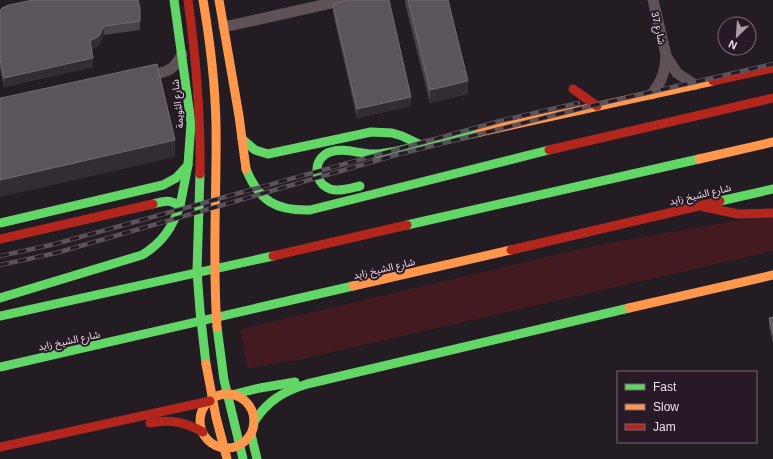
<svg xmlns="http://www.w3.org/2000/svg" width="773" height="459" viewBox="0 0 773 459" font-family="Helvetica,'Noto Sans Arabic',sans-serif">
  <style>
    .green { fill: #431a20 }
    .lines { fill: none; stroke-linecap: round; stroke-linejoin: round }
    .street { stroke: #5e5157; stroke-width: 11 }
    .fast { stroke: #63d668; stroke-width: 9 }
    .slow { stroke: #ff974d; stroke-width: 9 }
    .jam { stroke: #b3261e; stroke-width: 9 }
    .rail-casing { stroke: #5b5359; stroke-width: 4.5 }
    .rail { stroke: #271926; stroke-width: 3; stroke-dasharray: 9; stroke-linecap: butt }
    .wall { fill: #49444a }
    .shaded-wall { fill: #332d33 }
    .building { fill: #5b555b; stroke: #726b72 }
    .labels { text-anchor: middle; stroke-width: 4; stroke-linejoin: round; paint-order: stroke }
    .street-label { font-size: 10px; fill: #ece2eb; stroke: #271926 }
  </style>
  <rect width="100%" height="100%" fill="#241c23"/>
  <!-- green -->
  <path class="green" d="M773,214V251L298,360L247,368L241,329L593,246Z"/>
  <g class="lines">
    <!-- street -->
    <g class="street">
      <path d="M224,27L345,0"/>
      <path d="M666,56L677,73L695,85"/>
      <path d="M145,76C164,72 173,73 182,54"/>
      <path d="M652,94C661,83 666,70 666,55L653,0"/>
    </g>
    <!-- fast -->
    <g class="fast">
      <path d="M242,139L255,150L268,154L371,132L392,133L402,136L421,145L480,132"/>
      <path d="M246,169C259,201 276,211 310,210L549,150"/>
      <path d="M200,174L197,271L200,311L206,364"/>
      <path d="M360,186C351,188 339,192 330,189C312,182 313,158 330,152C344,147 359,154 373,154C389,154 405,149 421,145"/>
      <path d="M720,201L773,189"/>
      <path d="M153,204C165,201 169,199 180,206L188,165L191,123L174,0"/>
      <path d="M0,223L163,185L176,178L188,165"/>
      <path d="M407,225L699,159"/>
      <path d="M0,298L142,255C162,243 172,228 180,206"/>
      <path d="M0,316L273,256"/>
      <path d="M217,327L224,380L243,459"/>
      <path d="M0,367L353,286"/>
      <path d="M231,395L260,388L295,382"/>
      <path d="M254,422C267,401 284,391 307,384L629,308"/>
      <path d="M251,434L257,459"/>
    </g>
    <!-- slow -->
    <g class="slow">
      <path d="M203,0C210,41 215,82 216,124C217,192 212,259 217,327"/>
      <path d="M219,0L239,116L246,169"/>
      <path d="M480,132L713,81"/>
      <path d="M699,159L773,142"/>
      <path d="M353,286L511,250"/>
      <path d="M629,308L773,275"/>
      <path d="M206,364L216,417L227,459"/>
      <circle cx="227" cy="421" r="27"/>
    </g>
    <!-- jam -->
    <g class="jam">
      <path d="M188,0C196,58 201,116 200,174"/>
      <path d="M713,81L773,68"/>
      <path d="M573,89L597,106"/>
      <path d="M549,150L773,98"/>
      <path d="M704,207L738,214L773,213"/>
      <path d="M0,239L153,204"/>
      <path d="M511,250L720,201"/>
      <path d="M273,256L407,225"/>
      <path d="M150,423C170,419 185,422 203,432"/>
      <path d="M0,447L210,401"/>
    </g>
    <!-- rail casing -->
    <g class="rail-casing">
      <g id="rail">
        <path d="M0,256L55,244L500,121L578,103"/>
        <path d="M0,265L56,253L396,155L599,104L773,64"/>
      </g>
    </g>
    <!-- rail -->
    <use href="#rail" class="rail"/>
  </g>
  <!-- wall -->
  <g class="wall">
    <path d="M405,0H448L468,94L430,103L405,3Z"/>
    <path d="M333,4L411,106L357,118L333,13Z"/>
    <path d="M140,8V30L104,35L99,45L92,49L93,67L4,87L0,68V11Z"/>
    <path d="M773,317V343L769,327V318Z"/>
  </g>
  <!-- shaded-wall -->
  <g class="shaded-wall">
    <path d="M104,26V35L99,45L90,50V41Z"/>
    <path d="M93,58V67L4,87V78Z"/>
    <path d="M468,81V94L430,103V90Z"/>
    <path d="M411,97V106L357,118V109Z"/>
    <path d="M175,140V157L0,197V180Z"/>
  </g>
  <!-- building -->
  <g class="building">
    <path d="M33,0H138L140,8V21L104,26L99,36L90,41L93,58L4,78L0,59V11L2,8L9,5Z"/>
    <path d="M349,0H389L411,97L357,109L333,4Z"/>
    <path d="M408,0H448L468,81L430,90Z"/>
    <path d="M157,64L175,140L0,180V98H1Z"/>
    <path d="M773,317V334L769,318Z"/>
  </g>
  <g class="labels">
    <!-- street labels -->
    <g class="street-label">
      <text transform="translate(659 28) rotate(77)" y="4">شارع 37</text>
      <text transform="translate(177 104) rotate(-96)" y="4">شارع الثويمة</text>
      <text transform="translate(700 194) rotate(-13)" y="4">شارع الشيخ زايد</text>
      <text transform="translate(384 268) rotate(-13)" y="4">شارع الشيخ زايد</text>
      <text transform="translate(69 340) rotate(-12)" y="4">شارع الشيخ زايد</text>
    </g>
  </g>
  <!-- legend -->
  <rect x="617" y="371" width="140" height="72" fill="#271926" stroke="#766975"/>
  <rect x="625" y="384" width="20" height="6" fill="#63d668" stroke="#766975"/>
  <text x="653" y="391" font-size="12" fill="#ece2eb">Fast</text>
  <rect x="625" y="404" width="20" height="6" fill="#ff974d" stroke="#766975"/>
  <text x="653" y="411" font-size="12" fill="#ece2eb">Slow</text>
  <rect x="625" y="424" width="20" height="6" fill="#b3261e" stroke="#766975"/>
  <text x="653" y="431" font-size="12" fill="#ece2eb">Jam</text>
  <!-- north arrow -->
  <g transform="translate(737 36) rotate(205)"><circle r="19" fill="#271926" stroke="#766975"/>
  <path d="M0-3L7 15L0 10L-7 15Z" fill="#a69da5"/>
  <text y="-6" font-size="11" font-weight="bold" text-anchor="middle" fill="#ece2eb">N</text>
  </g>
</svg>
